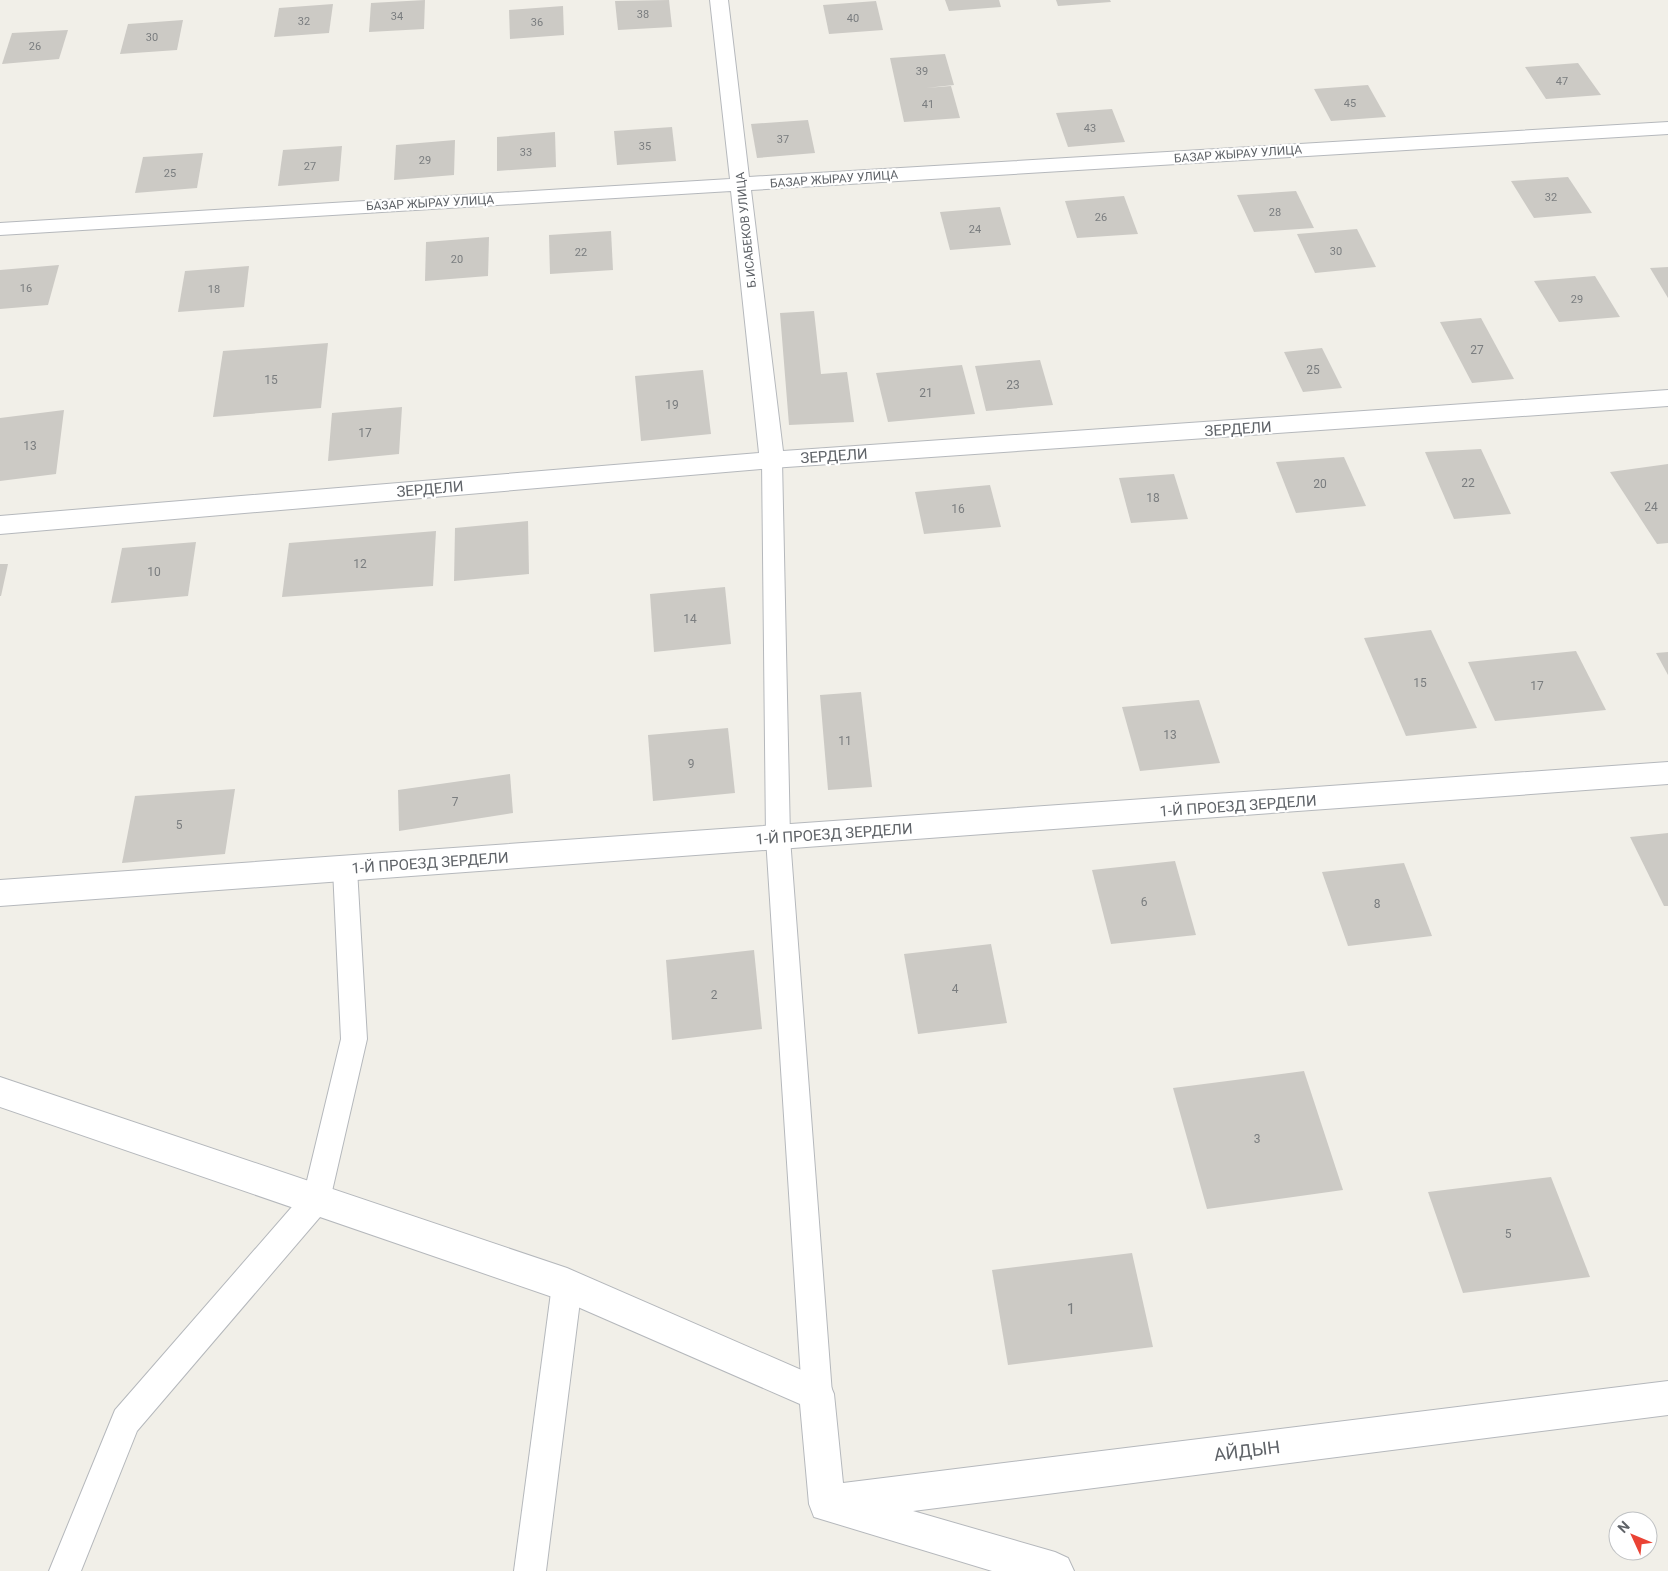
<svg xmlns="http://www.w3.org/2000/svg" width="1668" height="1571" viewBox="0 0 1668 1571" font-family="Roboto,sans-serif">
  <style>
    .building { fill: #cccac5 }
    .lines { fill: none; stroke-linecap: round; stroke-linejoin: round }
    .lane-casing { stroke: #b5b8bc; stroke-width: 2 }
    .street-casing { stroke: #b5b8bc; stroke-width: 2 }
    .lane { fill: #fff; fill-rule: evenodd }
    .street { fill: #fff; fill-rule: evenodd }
    .labels { text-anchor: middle; stroke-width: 4.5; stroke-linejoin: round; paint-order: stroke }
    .far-number-label { font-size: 11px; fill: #7a7d7f }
    .far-street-label { font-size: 12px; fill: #5f6368; stroke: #fff }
    .number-label { font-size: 12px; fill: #7a7d7f }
    .street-label { font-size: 15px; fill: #5f6368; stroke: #fff }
    .near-number-label { font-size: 15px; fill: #7a7d7f }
    .near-street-label { font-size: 18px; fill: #5f6368; stroke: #fff }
  </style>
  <rect width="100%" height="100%" fill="#f1efe8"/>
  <!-- building -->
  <g class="building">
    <path d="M425,0L424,29L369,32L371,3Z"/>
    <path d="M669,0L672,27L618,30L615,1Z"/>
    <path d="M945,0H999L1001,7L949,11Z"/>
    <path d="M1056,0H1110L1111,2L1058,6Z"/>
    <path d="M876,1L883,30L829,34L823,5Z"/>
    <path d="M333,4L329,33L274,37L279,8Z"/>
    <path d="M563,6L564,35L510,39L509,10Z"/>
    <path d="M183,20L177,50L120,54L128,24Z"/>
    <path d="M68,30L59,59L2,64L12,33Z"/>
    <path d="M945,54L954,85L926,88L951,86L960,118L904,122L890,58Z"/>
    <path d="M1578,63L1601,95L1546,99L1525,67Z"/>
    <path d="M1368,85L1386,117L1331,121L1314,89Z"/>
    <path d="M1112,109L1125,142L1068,147L1056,113Z"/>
    <path d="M808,120L815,153L757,158L751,124Z"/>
    <path d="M672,127L676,161L617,165L614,131Z"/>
    <path d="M555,132L556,167L497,171V137Z"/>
    <path d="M455,140L454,175L394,180L396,145Z"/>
    <path d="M342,146L339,181L278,186L283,150Z"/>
    <path d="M203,153L197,188L135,193L143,157Z"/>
    <path d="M1568,177L1592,213L1534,218L1511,181Z"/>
    <path d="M1296,191L1314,228L1254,232L1237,195Z"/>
    <path d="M1124,196L1138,234L1077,238L1065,201Z"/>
    <path d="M1000,207L1011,245L950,250L940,212Z"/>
    <path d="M1357,229L1376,267L1315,273L1297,234Z"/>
    <path d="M611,231L613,270L550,274L549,235Z"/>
    <path d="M489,237L488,276L425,281L426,242Z"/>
    <path d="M59,265L48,305L0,309V270Z"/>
    <path d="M249,266L244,307L178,312L185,271Z"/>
    <path d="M1668,267V298L1650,268Z"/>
    <path d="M1595,276L1620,317L1559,322L1534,281Z"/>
    <path d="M814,311L821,374L847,372L854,422L789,425L780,313Z"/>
    <path d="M1481,318L1514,379L1472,383L1440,322Z"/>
    <path d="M328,343L321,408L213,417L223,351Z"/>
    <path d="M1322,348L1342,388L1303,392L1284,352Z"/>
    <path d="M1040,360L1053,405L986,411L975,366Z"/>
    <path d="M962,365L975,414L888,422L876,373Z"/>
    <path d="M703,370L711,434L641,441L635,376Z"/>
    <path d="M402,407L399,454L328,461L332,413Z"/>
    <path d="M64,410L56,474L0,481V418Z"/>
    <path d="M1481,449L1511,514L1454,519L1425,452Z"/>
    <path d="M1344,457L1366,506L1296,513L1276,462Z"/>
    <path d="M1668,464V543L1657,544L1610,472Z"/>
    <path d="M1174,474L1188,519L1131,523L1119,478Z"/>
    <path d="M990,485L1001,527L924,534L915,492Z"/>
    <path d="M528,521L529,574L454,581L455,528Z"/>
    <path d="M436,531L433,586L282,597L289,543Z"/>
    <path d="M196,542L188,596L111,603L122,548Z"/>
    <path d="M0,564H8L1,596H0Z"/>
    <path d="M725,587L731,644L654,652L650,594Z"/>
    <path d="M1431,630L1477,728L1406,736L1364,638Z"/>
    <path d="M1576,651L1606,710L1495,721L1468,662Z"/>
    <path d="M1668,652V675L1656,653Z"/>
    <path d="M861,692L872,787L828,790L820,695Z"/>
    <path d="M1199,700L1220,763L1140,771L1122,707Z"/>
    <path d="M728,728L735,793L653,801L648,735Z"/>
    <path d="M510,774L513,813L399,831L398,790Z"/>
    <path d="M235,789L225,854L122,863L135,796Z"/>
    <path d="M1668,833V906H1664L1630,837Z"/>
    <path d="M1175,861L1196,935L1111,944L1092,870Z"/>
    <path d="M1404,863L1432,936L1348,946L1322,872Z"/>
    <path d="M991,944L1007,1023L918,1034L904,954Z"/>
    <path d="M754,950L762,1029L672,1040L666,960Z"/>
    <path d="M1304,1071L1343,1190L1207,1209L1173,1088Z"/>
    <path d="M1551,1177L1590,1277L1463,1293L1428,1192Z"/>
    <path d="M1132,1253L1153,1347L1008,1365L992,1270Z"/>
  </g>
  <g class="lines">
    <!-- lane casing -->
    <g class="lane-casing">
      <g id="lane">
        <path d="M772,453L779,455L782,460L790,838L832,1394L828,1405L817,1409L806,1405L802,1394L766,838L762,460L765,455Z"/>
        <path d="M345,858L354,862L357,869L367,1039L330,1200L326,1210L137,1431L81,1571H49L115,1410L304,1193L341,1039L333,869L336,862Z"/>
        <path d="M567,1270L577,1275L582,1285L546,1571H514L552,1285L557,1275Z"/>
      </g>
    </g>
    <!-- street casing -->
    <g class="street-casing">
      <g id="street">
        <path d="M710,0H728L749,177L1668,122V134L751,190L783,451L1668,390V406L772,468L0,534V516L759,453L731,191L0,235V223L730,179Z"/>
        <path d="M1668,762V784L0,906V880Z"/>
        <path d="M0,1077L567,1268L829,1382L834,1394L843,1483L1668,1381V1415L913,1511L1055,1552L1068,1558L1074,1571H992L814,1517L809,1504L800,1404L564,1301L0,1107Z"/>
      </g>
    </g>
    <!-- lane -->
    <use href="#lane" class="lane"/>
    <!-- street -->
    <use href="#street" class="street"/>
  </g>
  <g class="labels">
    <!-- far-number labels -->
    <g class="far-number-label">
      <text x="643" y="18">38</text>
      <text x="397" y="20">34</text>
      <text x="853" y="22">40</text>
      <text x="304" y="25">32</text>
      <text x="537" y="26">36</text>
      <text x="152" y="41">30</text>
      <text x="35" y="50">26</text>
      <text x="922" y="75">39</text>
      <text x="1562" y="85">47</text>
      <text x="1350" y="107">45</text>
      <text x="928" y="108">41</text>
      <text x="1090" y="132">43</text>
      <text x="783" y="143">37</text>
      <text x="645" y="150">35</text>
      <text x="526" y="156">33</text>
      <text x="425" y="164">29</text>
      <text x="310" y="170">27</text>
      <text x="170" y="177">25</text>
      <text x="1551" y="201">32</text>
      <text x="1275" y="216">28</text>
      <text x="1101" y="221">26</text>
      <text x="975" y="233">24</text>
      <text x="1336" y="255">30</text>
      <text x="581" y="256">22</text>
      <text x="457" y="263">20</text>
      <text x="26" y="292">16</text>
      <text x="214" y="293">18</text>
      <text x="1577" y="303">29</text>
    </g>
    <!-- far-street labels -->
    <g class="far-street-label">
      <text transform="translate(1238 154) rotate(-4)" y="4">БАЗАР ЖЫРАУ УЛИЦА</text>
      <text transform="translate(834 179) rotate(-4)" y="4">БАЗАР ЖЫРАУ УЛИЦА</text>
      <text transform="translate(430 203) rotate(-3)" y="4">БАЗАР ЖЫРАУ УЛИЦА</text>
      <text transform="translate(746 230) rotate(-96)" y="4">Б.ИСАБЕКОВ УЛИЦА</text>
    </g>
    <!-- number labels -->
    <g class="number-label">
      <text x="1477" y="354">27</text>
      <text x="1313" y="374">25</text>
      <text x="271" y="384">15</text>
      <text x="1013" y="389">23</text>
      <text x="926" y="397">21</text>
      <text x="672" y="409">19</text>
      <text x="365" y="437">17</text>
      <text x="30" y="450">13</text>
      <text x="1468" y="487">22</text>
      <text x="1320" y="488">20</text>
      <text x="1153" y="502">18</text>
      <text x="1651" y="511">24</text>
      <text x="958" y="513">16</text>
      <text x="360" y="568">12</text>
      <text x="154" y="576">10</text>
      <text x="690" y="623">14</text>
      <text x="1420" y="687">15</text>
      <text x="1537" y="690">17</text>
      <text x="1170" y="739">13</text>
      <text x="845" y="745">11</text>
      <text x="691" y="768">9</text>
      <text x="455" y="806">7</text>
      <text x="179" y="829">5</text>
      <text x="1144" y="906">6</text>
      <text x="1377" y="908">8</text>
      <text x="955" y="993">4</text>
      <text x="714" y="999">2</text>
      <text x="1257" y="1143">3</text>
      <text x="1508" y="1238">5</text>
    </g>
    <!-- street labels -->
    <g class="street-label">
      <text transform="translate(1238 429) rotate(-4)" y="5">ЗЕРДЕЛИ</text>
      <text transform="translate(834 456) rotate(-4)" y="5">ЗЕРДЕЛИ</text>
      <text transform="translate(430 489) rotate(-5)" y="5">ЗЕРДЕЛИ</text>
      <text transform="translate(1238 806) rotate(-4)" y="5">1-Й ПРОЕЗД ЗЕРДЕЛИ</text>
      <text transform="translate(834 834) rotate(-4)" y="5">1-Й ПРОЕЗД ЗЕРДЕЛИ</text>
      <text transform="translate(430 863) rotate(-4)" y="5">1-Й ПРОЕЗД ЗЕРДЕЛИ</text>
    </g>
    <!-- near-number labels -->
    <g class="near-number-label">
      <text x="1071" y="1314">1</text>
    </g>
    <!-- near-street labels -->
    <g class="near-street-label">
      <text transform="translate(1247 1451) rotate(-7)" y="6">АЙДЫН</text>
    </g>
  </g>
  <!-- north arrow -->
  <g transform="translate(1633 1536) rotate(314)"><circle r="24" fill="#ffffff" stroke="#bfc1c3"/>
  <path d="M0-4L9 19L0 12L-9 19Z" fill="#ea4335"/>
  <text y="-8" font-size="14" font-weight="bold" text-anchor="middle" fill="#5f6368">N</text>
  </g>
</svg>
